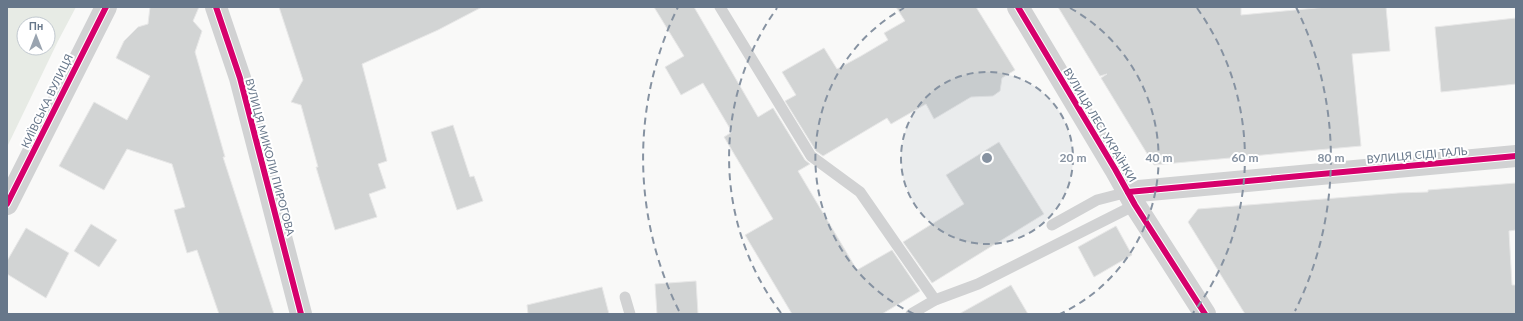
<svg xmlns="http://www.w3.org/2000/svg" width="1523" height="321" viewBox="0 0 1523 321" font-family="Lato,sans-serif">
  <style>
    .green { fill: #e7ebe5; fill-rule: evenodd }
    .building { fill: #d2d4d4; stroke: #e8e8e8 }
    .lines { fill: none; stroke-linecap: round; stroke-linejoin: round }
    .service { stroke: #d1d2d3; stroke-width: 11 }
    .minor { stroke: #d1d2d3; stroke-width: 22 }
    .tertiary { stroke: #d1d2d3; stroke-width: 22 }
    .cycleway-casing { stroke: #fff; stroke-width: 8 }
    .cycleway { stroke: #d6006c; stroke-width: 6 }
    .ring { fill: none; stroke: #8692a1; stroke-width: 2; stroke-dasharray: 7 5 }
    .labels { text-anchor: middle; stroke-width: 4; stroke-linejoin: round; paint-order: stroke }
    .street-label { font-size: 11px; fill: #67778a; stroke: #fff }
    .centre { fill: #8692a1; stroke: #fff; stroke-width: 2 }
    .ring-label { font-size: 12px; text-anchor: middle; font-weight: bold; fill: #8692a1; stroke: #fff; stroke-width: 4; stroke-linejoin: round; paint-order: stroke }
  </style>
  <rect width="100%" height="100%" fill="#f9f9f8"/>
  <!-- green -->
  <path class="green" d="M7,7H76L58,41L7,147ZM24,24H48V48H24Z"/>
  <!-- building -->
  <g class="building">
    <path d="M150,7H199L193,21L202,31L195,52L225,157H223L274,314H219L197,250L187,253L174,210L185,207L172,164L127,149L104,190L59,166L94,102L127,120L150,76L116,58L124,41L138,27L148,24Z"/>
    <path d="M279,7H482L438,30L362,64L387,161L378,164L386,188L369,194L377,217L335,230L316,167H318L301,105L291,102L303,80Z"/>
    <path d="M654,7H694L758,117L773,108L805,160L810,164L798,171L857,270L892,250L920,291L882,314H792L745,235L773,219L724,137L732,132L703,83L681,95L665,67L684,56Z"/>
    <path d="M896,7H976L1015,70L1002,78L1000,91L993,96L971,97L934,119L926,104L891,124L887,118L823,156L816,151L785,101L796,95L782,72L824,48L837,69L861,56L888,40L884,33L905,21Z"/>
    <path d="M1058,7H1241V15L1327,7H1386L1390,51L1352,54L1361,146L1154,165L1101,78L1107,74L1100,76Z"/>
    <path d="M1516,18V84L1441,92L1435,27Z"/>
    <path d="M453,125L470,177L474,176L483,201L457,210L431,132Z"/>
    <path d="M999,142L1044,214L932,283L903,242L964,204L946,175Z"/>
    <path d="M1516,183V230L1509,231L1512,285H1516V314H1245L1188,222L1198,209L1398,193L1428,192V190Z"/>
    <path d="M91,224L117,240L99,267L74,251Z"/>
    <path d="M1116,226L1132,255L1094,277L1078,247Z"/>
    <path d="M26,228L69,253L46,298L7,274V261Z"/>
    <path d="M696,281L698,314H657L655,284Z"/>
    <path d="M1011,285L1028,314H959Z"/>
    <path d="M602,287L609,314H528L527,305Z"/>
  </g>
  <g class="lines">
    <!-- service -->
    <g class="service">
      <path d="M720,7L811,156L860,192L935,300"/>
      <path d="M1052,225L1097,200L1128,192"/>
      <path d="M625,297L630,314"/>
      <path d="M911,314L935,300L978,284L1135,205"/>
    </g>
    <!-- minor -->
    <g class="minor">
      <path d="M216,7L240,78L301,314"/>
      <path d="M1018,7L1115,169L1135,205L1205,314"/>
      <path d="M1128,192L1516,156"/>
    </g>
    <!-- tertiary -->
    <path class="tertiary" d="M7,204L106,7"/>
    <!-- cycleway casing -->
    <g class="cycleway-casing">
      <g id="cycleway">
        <path d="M216,7L240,78L301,314"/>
        <path d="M1018,7L1115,169L1135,205L1205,314"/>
        <path d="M1128,192L1516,156"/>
        <path d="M7,204L106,7"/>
      </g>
    </g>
    <!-- cycleway -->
    <use href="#cycleway" class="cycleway"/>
  </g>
  <!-- distance rings -->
  <circle cx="987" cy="158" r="86" fill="#8692a1" fill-opacity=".12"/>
  <g class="ring">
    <circle cx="987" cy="158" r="86"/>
    <path d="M914 314A172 172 0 0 1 904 8M1070 8A172 172 0 0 1 1060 314"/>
    <path d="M781 313A258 258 0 0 1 777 8M1197 8A258 258 0 0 1 1193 313"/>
    <path d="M679 311A344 344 0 0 1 678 7M1296 7A344 344 0 0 1 1295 311"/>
  </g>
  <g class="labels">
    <!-- street labels -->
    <g class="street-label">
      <text transform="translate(47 101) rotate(-64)" y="4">КИЇВСЬКА ВУЛИЦЯ</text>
      <text transform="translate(1100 125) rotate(59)" y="4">ВУЛИЦЯ ЛЕСІ УКРАЇНКИ</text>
      <text transform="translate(1417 155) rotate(-5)" y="4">ВУЛИЦЯ СІДІ ТАЛЬ</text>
      <text transform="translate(270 157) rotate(75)" y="4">ВУЛИЦЯ МИКОЛИ ПИРОГОВА</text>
    </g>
  </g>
  <circle cx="987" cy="158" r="6" class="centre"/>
  <g class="ring-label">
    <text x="1073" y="162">20 m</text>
    <text x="1159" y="162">40 m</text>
    <text x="1245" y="162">60 m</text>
    <text x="1331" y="162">80 m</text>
  </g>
  <!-- border -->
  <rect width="1523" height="321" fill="none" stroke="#67778a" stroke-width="16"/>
  <!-- north arrow -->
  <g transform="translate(36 36)"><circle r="19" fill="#ffffff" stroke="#c2c9d0"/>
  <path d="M0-3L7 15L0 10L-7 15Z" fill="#9aa4b0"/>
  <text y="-6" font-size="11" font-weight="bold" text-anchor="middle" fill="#67778a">Пн</text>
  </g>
</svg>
